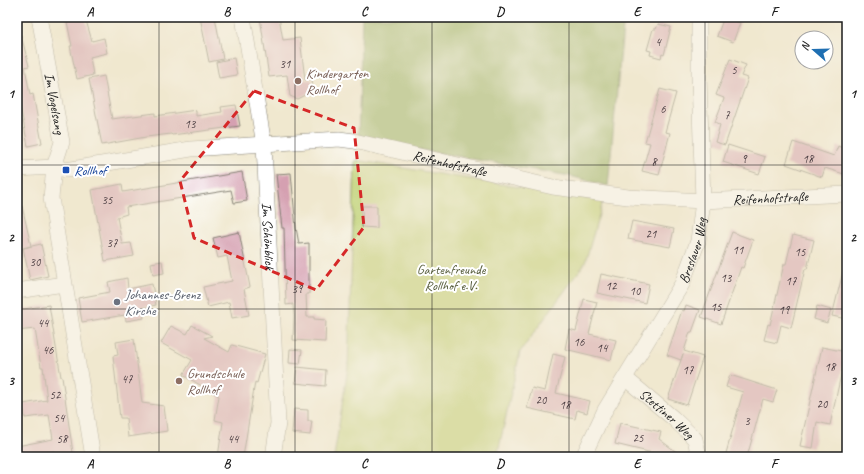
<svg xmlns="http://www.w3.org/2000/svg" width="864" height="474" viewBox="0 0 864 474" font-family="Caveat,sans-serif">
  <style>
    .green { fill: #c0d073; stroke: #6e7648 }
    .forest { fill: #98b265; stroke: #5a6740 }
    .building { fill: #d5a0b1 }
    .lines { fill: none; stroke-linecap: round; stroke-linejoin: round }
    .street-casing { stroke: #868276; stroke-width: 16 }
    .street { stroke: #fff; stroke-width: 15 }
    .marked { fill: none; stroke: #d62828; stroke-width: 3; stroke-dasharray: 8 5; stroke-linejoin: round }
    .grid { fill: none; stroke: #1c1c1c; stroke-width: 1; stroke-opacity: 0.55 }
    .education-dot { fill: #8d6e63; stroke: #fff; stroke-width: 1.5 }
    .transit-dot { fill: #1a4fb4; stroke: #fff; stroke-width: 1.5 }
    .worship-dot { fill: #6b7280; stroke: #fff; stroke-width: 1.5 }
    .labels { text-anchor: middle; stroke-width: 4; stroke-linejoin: round; paint-order: stroke }
    .number-label { font-size: 12px; fill: #4a3d41 }
    .education-label { font-size: 14px; fill: #785e54; stroke: #fff; text-anchor: start }
    .street-label { font-size: 14px; fill: #1c1c1c; stroke: #fff }
    .transit-label { font-size: 14px; fill: #164399; stroke: #fff; text-anchor: start }
    .park-label { font-size: 14px; fill: #555b3a; stroke: #fff }
    .worship-label { font-size: 14px; fill: #5b616d; stroke: #fff; text-anchor: start }
    .neatline { fill: none; stroke: #1c1c1c; stroke-width: 1.5 }
    .grid-label { font-size: 13px; text-anchor: middle; font-weight: bold; fill: #1c1c1c }
  </style>
  <rect width="100%" height="100%" fill="#fff"/>
  <filter id="ink" filterUnits="userSpaceOnUse"><feTurbulence type="fractalNoise" baseFrequency=".025" numOctaves="2"/><feDisplacementMap in="SourceGraphic" scale="8" xChannelSelector="R" yChannelSelector="G"/><feConvolveMatrix kernelMatrix="1 2 1 2 8 2 1 2 1" color-interpolation-filters="sRGB"/></filter>
  <filter id="wash" filterUnits="userSpaceOnUse"><feTurbulence type="fractalNoise" baseFrequency=".012" numOctaves="4" result="noise"/><feDisplacementMap in="SourceGraphic" scale="16" xChannelSelector="R" yChannelSelector="G"/><feGaussianBlur stdDeviation="0.9" result="paint"/><feColorMatrix in="noise" values="0 0 0 0 0 0 0 0 0 0 0 0 0 0 0 0 0 1.4 0 .05"/><feComposite in="paint" operator="in"/></filter>
  <g filter="url(#wash)">
    <rect width="100%" height="100%" fill="#f0e8cf"/>
    <!-- green -->
    <path class="green" d="M355,160L603,201L585,263L520,352L497,457H334L348,367Z"/>
    <!-- forest -->
    <path class="forest" d="M362,17H624L608,186L570,176L358,139Z"/>
    <g id="blocks">
      <!-- building -->
      <g class="building">
        <path d="M66,17H85L92,41L104,38L107,53L90,57L93,75L77,79L70,46H72Z"/>
        <path d="M200,17H215L223,59L209,62Z"/>
        <path d="M260,17H279L283,40L300,38L305,80L312,79L313,91L297,99L290,96L287,75L269,77Z"/>
        <path d="M724,17L740,23L733,42L717,36Z"/>
        <path d="M658,24L671,27L664,55L662,54L661,58L650,55L651,51L647,50L653,29H656Z"/>
        <path d="M21,35L29,66L25,67L30,95L33,94L42,143L28,146L18,95H17V36Z"/>
        <path d="M234,58L237,75L219,78L216,62Z"/>
        <path d="M730,59L746,65L741,76L748,78L725,145L715,142L720,125L715,122L724,98L716,95Z"/>
        <path d="M104,76L112,119L155,113V116L196,110V116L222,112L221,107L236,105L240,126L172,135L171,134L146,137L102,145L89,79Z"/>
        <path d="M660,89L676,93L665,132L670,133L659,175L642,171L650,143L645,142Z"/>
        <path d="M793,142L834,156L838,146L847,150V175L825,168L822,177L786,164Z"/>
        <path d="M728,145L765,157L759,174L723,162Z"/>
        <path d="M242,172L247,201L234,203L231,190L126,207L127,214L117,217L122,244L131,243L134,256L105,261L92,190L122,184L123,192Z"/>
        <path d="M291,173L296,228L299,244L309,243V294H306L307,317H314V319L326,320L325,342L293,340L294,316L293,304L286,305L284,228H282L276,174Z"/>
        <path d="M22,206L31,246L17,250V207Z"/>
        <path d="M362,206H377V228L362,227Z"/>
        <path d="M632,221L674,229L670,247L628,239Z"/>
        <path d="M239,232L250,287L244,289L249,315L232,318L229,302L208,307L203,287L232,281L227,256L218,258L213,238Z"/>
        <path d="M732,232L753,240L743,268L741,267L721,324L701,317Z"/>
        <path d="M793,235L814,240L807,269H805L791,328L781,325L777,343L764,340L768,324L770,325L784,264H786Z"/>
        <path d="M41,244L48,276L30,280L23,248Z"/>
        <path d="M162,261L164,273L153,275L151,263Z"/>
        <path d="M843,272H847V319L832,316Z"/>
        <path d="M601,274L649,284L645,303L597,293Z"/>
        <path d="M127,278L128,289L152,284L156,305L142,308L144,318L126,321L125,315L82,322L78,298L110,292L108,282Z"/>
        <path d="M584,299L597,302L589,334L616,340L611,360L565,349L569,329L576,331Z"/>
        <path d="M49,305L61,377H62L73,453L56,455L55,451L17,457V446L53,439L49,415L25,418L23,404L47,400L43,367H41L35,329L17,331V310Z"/>
        <path d="M686,305L700,310L692,332H690L684,351L703,357L687,405L668,399L683,354L681,360L667,355L682,310L684,311Z"/>
        <path d="M817,306L831,310L827,323L814,319Z"/>
        <path d="M192,325L212,336L204,338L229,352L232,345L265,354L257,383L255,382L243,457H218L223,422L215,420L219,396L183,375L192,360L161,343L171,326L187,334Z"/>
        <path d="M134,339L142,403L164,406L167,431L128,437L126,418H120L113,356L118,355L116,342Z"/>
        <path d="M822,347L846,352L830,425L817,422L813,448L800,446Z"/>
        <path d="M290,349L302,350L300,364L289,363Z"/>
        <path d="M553,354L565,357L556,393L590,401L587,413L577,410L575,419L527,408L532,388L545,391Z"/>
        <path d="M297,367L326,370L325,386L295,383Z"/>
        <path d="M730,375L777,390L773,402L763,399L747,457H725L743,392L726,387Z"/>
        <path d="M294,409L308,410V421H312L310,435L292,433Z"/>
        <path d="M620,423L661,432L659,439L683,457H664L661,455L615,444Z"/>
      </g>
    </g>
  </g>
  <g filter="url(#ink)">
    <use href="#blocks" fill-opacity="0" stroke="#868276" stroke-width="1"/>
    <g class="lines">
      <!-- street casing -->
      <g class="street-casing">
        <g id="street">
          <path id="s1" d="M39,17L62,142L54,167L51,198L93,457"/>
          <path id="s2" d="M243,17L264,145L278,423L273,457"/>
          <path id="s3" d="M17,169L54,167L66,170L191,149L339,139L354,141L553,187L628,197L703,201L847,194"/>
          <path d="M17,291L64,284"/>
          <path id="s4" d="M625,378L673,418L695,439L699,457"/>
          <path id="s5" d="M583,457L605,410L682,284L698,241L703,201L699,78V17"/>
        </g>
      </g>
      <!-- street -->
      <use href="#street" class="street"/>
    </g>
  </g>
  <!-- marked area -->
  <path d="M0 0H864V474H0ZM254,91L354,128L364,227L316,290L194,238L180,181Z" fill="#f0e8cf" fill-opacity=".55" fill-rule="evenodd"/>
  <path class="marked" d="M254,91L354,128L364,227L316,290L194,238L180,181Z"/>
  <!-- grid -->
  <path class="grid" d="M159,17V457M295,17V457M432,17V457M569,17V457M705,17V457M17,165H847M17,309H847"/>
  <!-- markers -->
  <g class="education-dot">
    <circle cx="298" cy="81" r="4"/>
    <circle cx="179" cy="381" r="4"/>
  </g>
  <rect class="transit-dot" x="62" y="166" width="8" height="8" rx="2"/>
  <circle class="worship-dot" cx="117" cy="302" r="4"/>
  <g class="labels">
    <!-- number labels -->
    <g class="number-label">
      <text x="658" y="46">4</text>
      <text x="285" y="68">31</text>
      <text x="734" y="74">5</text>
      <text x="663" y="113">6</text>
      <text x="727" y="119">7</text>
      <text x="190" y="128">13</text>
      <text x="744" y="163">9</text>
      <text x="808" y="163">18</text>
      <text x="654" y="166">8</text>
      <text x="107" y="204">35</text>
      <text x="651" y="238">21</text>
      <text x="112" y="247">37</text>
      <text x="738" y="254">11</text>
      <text x="800" y="256">15</text>
      <text x="35" y="266">30</text>
      <text x="726" y="282">13</text>
      <text x="791" y="285">17</text>
      <text x="611" y="290">12</text>
      <text x="297" y="293">39</text>
      <text x="635" y="295">10</text>
      <text x="716" y="311">15</text>
      <text x="784" y="314">19</text>
      <text x="43" y="327">44</text>
      <text x="579" y="346">16</text>
      <text x="602" y="352">14</text>
      <text x="48" y="354">46</text>
      <text x="830" y="371">18</text>
      <text x="688" y="374">17</text>
      <text x="127" y="383">47</text>
      <text x="55" y="399">52</text>
      <text x="541" y="404">20</text>
      <text x="822" y="408">20</text>
      <text x="565" y="409">18</text>
      <text x="59" y="422">54</text>
      <text x="747" y="425">3</text>
      <text x="638" y="442">25</text>
      <text x="62" y="443">58</text>
      <text x="233" y="443">44</text>
    </g>
    <!-- education labels -->
    <g class="education-label">
      <text x="306" y="78">Kindergarten<tspan x="306" dy="16">Rollhof</tspan></text>
      <text x="187" y="378">Grundschule<tspan x="187" dy="16">Rollhof</tspan></text>
    </g>
    <!-- street labels -->
    <g class="street-label">
      <text dy="5" stroke="none"><textPath href="#s1" startOffset="88">Im Vogelsang</textPath></text>
      <text dy="5" stroke="none"><textPath href="#s3" startOffset="438">Reifenhofstraße</textPath></text>
      <text dy="5" stroke="none"><textPath href="#s3" startOffset="762">Reifenhofstraße</textPath></text>
      <text dy="5" stroke="none"><textPath href="#s2" startOffset="221">Im Schönblick</textPath></text>
      <text dy="5" stroke="none"><textPath href="#s5" startOffset="235">Breslauer Weg</textPath></text>
      <text dy="5" stroke="none"><textPath href="#s4" startOffset="55">Stettiner Weg</textPath></text>
    </g>
    <!-- transit labels -->
    <g class="transit-label">
      <text x="74" y="175">Rollhof</text>
    </g>
    <!-- park labels -->
    <g class="park-label">
      <text x="451" y="274">Gartenfreunde<tspan x="451" dy="16">Rollhof e.V.</tspan></text>
    </g>
    <!-- worship labels -->
    <g class="worship-label">
      <text x="125" y="299">Johannes-Brenz<tspan x="125" dy="16">Kirche</tspan></text>
    </g>
  </g>
  <!-- margin -->
  <rect width="864" height="474" fill="none" stroke="#fff" stroke-width="44"/>
  <!-- north arrow -->
  <g transform="translate(814 50) rotate(290)"><circle r="19" fill="#ffffff" stroke="#a4a4a4"/>
  <path d="M0-3L7 15L0 10L-7 15Z" fill="#1f6fb2"/>
  <text y="-6" font-size="11" font-weight="bold" text-anchor="middle" fill="#1c1c1c">N</text>
  </g>
  <rect x="22" y="22" width="820" height="430" class="neatline"/>
  <g class="grid-label">
    <text x="90" y="16">A</text>
    <text x="227" y="16">B</text>
    <text x="364" y="16">C</text>
    <text x="500" y="16">D</text>
    <text x="637" y="16">E</text>
    <text x="774" y="16">F</text>
    <text x="11" y="98">1</text>
    <text x="853" y="98">1</text>
    <text x="11" y="242">2</text>
    <text x="853" y="242">2</text>
    <text x="11" y="385">3</text>
    <text x="853" y="385">3</text>
    <text x="90" y="468">A</text>
    <text x="227" y="468">B</text>
    <text x="364" y="468">C</text>
    <text x="500" y="468">D</text>
    <text x="637" y="468">E</text>
    <text x="774" y="468">F</text>
  </g>
</svg>
